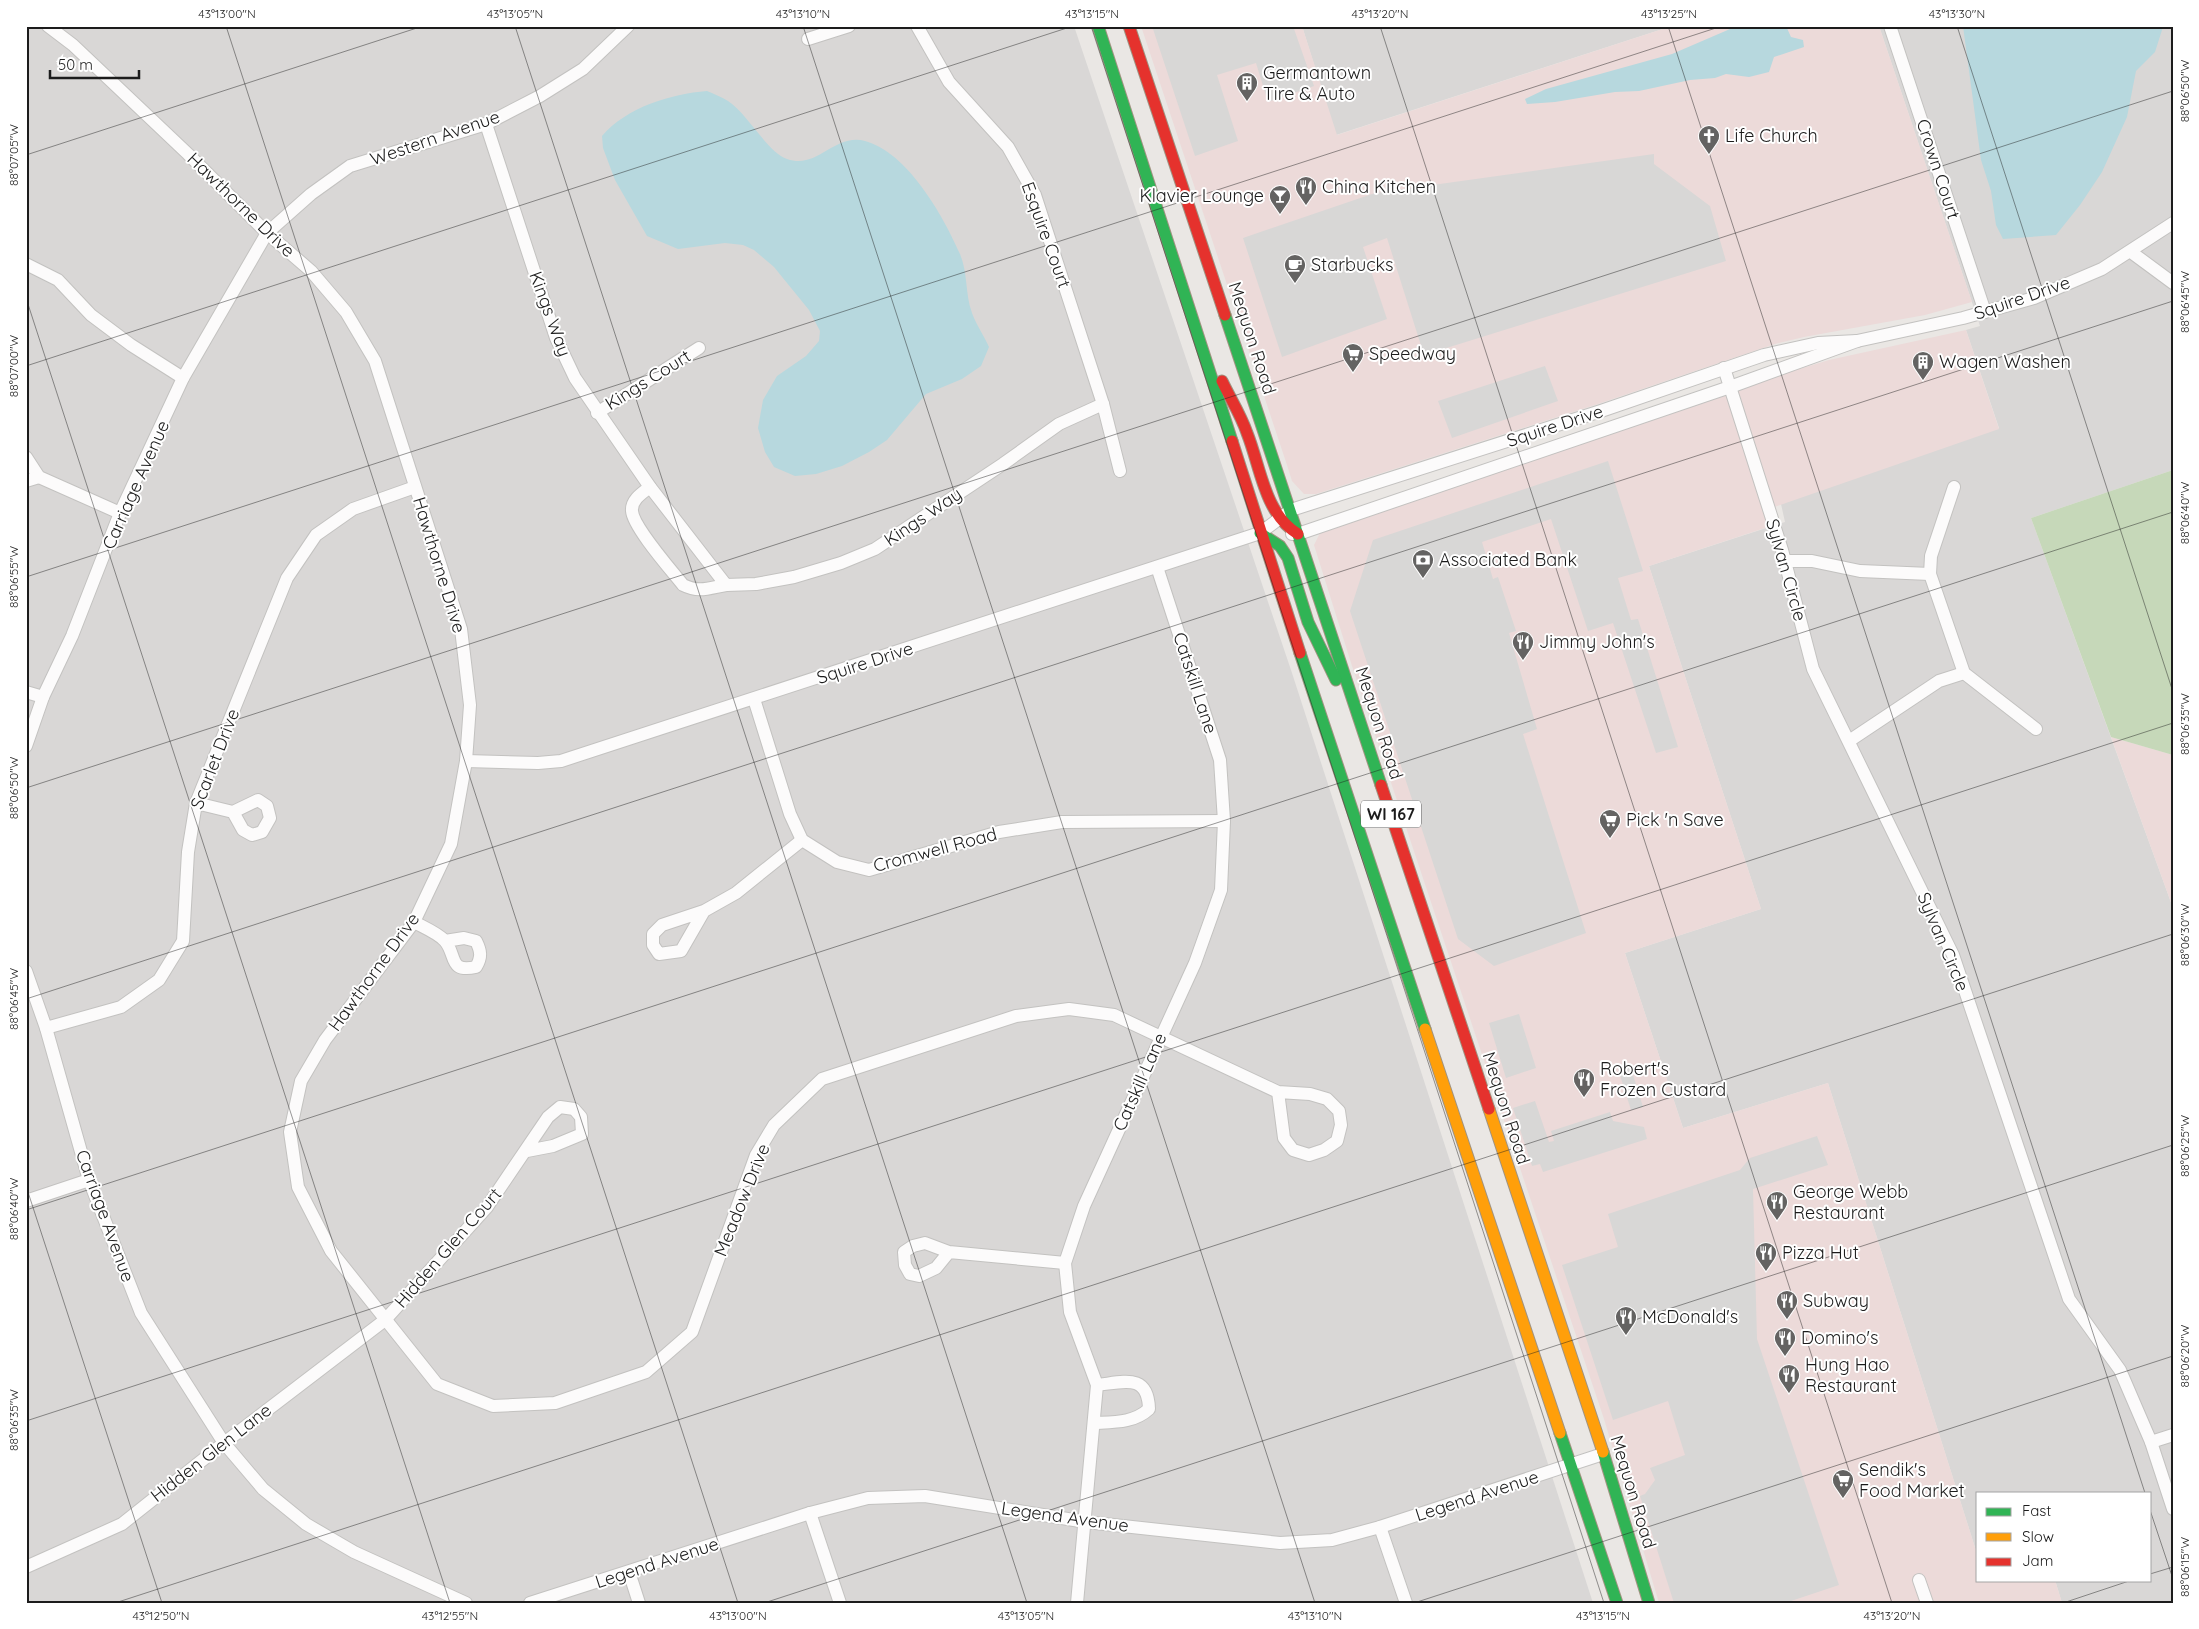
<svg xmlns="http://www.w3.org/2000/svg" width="2199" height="1629" viewBox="0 0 2199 1629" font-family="Quicksand,sans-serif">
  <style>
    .residential { fill: #d9d7d6 }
    .commercial { fill: #ecdad9 }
    .religious { fill: #d8d7d6 }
    .forest { fill: #c6d8b9 }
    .water { fill: #b7d8de }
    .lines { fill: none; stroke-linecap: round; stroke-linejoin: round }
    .street-casing { stroke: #c3c2c0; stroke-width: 14 }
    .fast-casing { stroke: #a09381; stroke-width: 13 }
    .slow-casing { stroke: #a09381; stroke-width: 13 }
    .jam-casing { stroke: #a09381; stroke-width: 13 }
    .street { stroke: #fcfbfb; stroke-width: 12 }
    .fast { stroke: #30b455; stroke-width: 11 }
    .slow { stroke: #ff9f0a; stroke-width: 11 }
    .jam { stroke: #e5322d; stroke-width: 11 }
    .ticks { fill: none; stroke: #1c1c1c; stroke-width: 1; stroke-opacity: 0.45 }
    .labels { text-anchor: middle; stroke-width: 4; stroke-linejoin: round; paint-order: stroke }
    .shield { fill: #fff; stroke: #606060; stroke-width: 1 }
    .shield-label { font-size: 16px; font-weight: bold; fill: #1c1c1c }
    .poi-label { font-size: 18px; fill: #1c1c1c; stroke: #fff; text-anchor: start }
    .street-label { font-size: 18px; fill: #1c1c1c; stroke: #fff }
    .neatline { fill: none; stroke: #1c1c1c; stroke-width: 2 }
    .ticks-label { font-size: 12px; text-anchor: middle; fill: #1c1c1c }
  </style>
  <rect width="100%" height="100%" fill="#eae7e4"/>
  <!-- residential -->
  <g class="residential">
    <path d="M26,26H1074L1292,673L1593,1603H26Z"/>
    <path d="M1302,26H1672L1336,135Z"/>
    <path d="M1879,26H2173V470L2031,518L2173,908V1603H2062L2055,1580H2150V1493H1978V1557L1828,1083L1683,1128L1625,953L1761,909L1649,566L1785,522L1781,504L1999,428L1966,330L1980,326Z"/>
  </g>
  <!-- commercial -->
  <g class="commercial">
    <path d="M1141,26H1302L1337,135L1672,26H1879L1972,302L1925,315L1804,337L1775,344L1595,405L1316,494H1304L1292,481L1287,465Z"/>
    <path d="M1966,330L1999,429L1763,511L1768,527L1649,566L1761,909L1625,953L1683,1128L1828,1083L1978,1557V1580H2055L2062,1603H1659L1604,1419L1352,666L1314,545L1320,533L1395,506L1796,370L1829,360Z"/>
    <path d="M2111,737L2173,755V908Z"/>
  </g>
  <!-- religious -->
  <g class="religious">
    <path d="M1152,26H1293L1314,86L1268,102L1256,63L1217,75L1238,141L1195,156Z"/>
    <path d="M1654,154V164L1710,206L1726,261L1424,355L1387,238L1363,247L1387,319L1282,357L1243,238L1375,193Z"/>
    <path d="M1545,366L1558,401L1452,438L1438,401Z"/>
    <path d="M1608,461L1643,571L1618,578L1631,620L1638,619L1678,747L1656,753L1613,623L1588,631L1551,519L1482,542L1493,579L1498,577L1516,631L1509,633L1537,729L1523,734L1586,933L1494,966L1458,939L1350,611L1373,540Z"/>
    <path d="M1519,1014L1536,1068L1506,1078L1489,1023Z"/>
    <path d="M1630,1065L1643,1107L1631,1110L1618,1069Z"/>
    <path d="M1535,1101L1549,1142L1554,1141L1551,1131L1610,1112L1613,1121L1644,1127L1647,1139L1543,1172L1540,1164L1532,1166L1513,1108Z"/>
    <path d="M1817,1136L1828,1165L1753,1189L1757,1339L1839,1585L1785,1603H1674L1640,1496L1645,1494L1655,1480L1650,1468L1685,1455L1668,1401L1613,1420L1562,1265L1618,1247L1608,1214L1740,1170L1750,1158Z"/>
  </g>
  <!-- forest -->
  <path class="forest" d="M2173,470V755L2111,737L2031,518Z"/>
  <!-- water -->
  <g class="water">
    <path d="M1737,26H1786L1791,37L1803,40L1804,47L1774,57L1769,72L1749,77L1726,74L1715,78L1690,80L1639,91L1615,92L1555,102L1527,104L1525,99L1546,89L1672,54Z"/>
    <path d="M1963,26H2161L2162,30L2155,52L2136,71L2127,117L2102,172L2080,205L2056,235L2003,239L1996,225L1991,191L1981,160Z"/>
    <path d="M707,91C714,94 722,97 728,101C747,113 768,153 787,159C818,170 834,133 865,141C907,152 943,215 960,254C968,273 965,294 972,313C976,324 984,336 989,347L981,366L962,379L926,394L887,440L869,452L842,466L816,474L795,476L774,467L765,452L758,428L763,400L777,376L806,356L819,341L820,331L809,310L774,267L754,250L743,245L725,243L678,249L647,236L615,180L603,148L602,136C627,107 671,94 707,91Z"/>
  </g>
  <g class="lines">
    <!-- street casing -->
    <g class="street-casing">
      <g id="street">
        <path d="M48,26L73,45L188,154L267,233L311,271L346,312L375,361L461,629L470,705L466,761L451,844L414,922L325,1040L301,1081L290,1132L298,1187L331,1251L437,1384L493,1406L555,1403L646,1372L692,1332L756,1155L774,1125L822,1079L1016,1016L1069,1009L1114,1015L1278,1092L1310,1094L1327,1099L1339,1111L1341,1125L1337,1141L1324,1150L1309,1155L1293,1150L1284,1138L1278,1092"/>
        <path d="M917,26L949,82L1008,147L1035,195L1103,404L1120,471"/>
        <path d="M1890,26L1985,312"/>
        <path d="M808,39L849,26"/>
        <path d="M486,124L556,338L575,378L650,487L726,585L756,584L794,577L841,563L875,549L1003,464L1059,424L1103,404"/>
        <path d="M2131,252L2173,283"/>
        <path d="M26,264L58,280L91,315L131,345L183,378"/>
        <path d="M1724,368L1782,550L1813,669L1953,955L2069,1299L2120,1370L2151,1442L2173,1509"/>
        <path d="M597,413L699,348"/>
        <path d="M26,457L39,477L120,513"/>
        <path d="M26,481L39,477"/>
        <path d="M650,487C642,493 631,500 632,511C633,527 672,571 683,585C699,593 709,588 726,585"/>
        <path d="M1954,487L1931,556L1930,574L1964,673L2036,729"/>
        <path d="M1292,534H1298L1730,387L1857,341L1963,318L2034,298L2102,269L2173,223"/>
        <path d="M1785,561H1812L1860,571L1930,574"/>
        <path d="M26,692L43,697"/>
        <path d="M754,699L790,814L802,840L837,862L869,870L999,832L1062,822L1224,821"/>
        <path d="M1849,741L1939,681L1964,673"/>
        <path d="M26,746L43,697L72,636L120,513L183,378L267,233L311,194L350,166L486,124L540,96L583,69L628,26"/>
        <path d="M466,761L538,763L561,761L1260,533L1291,510L1601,411L1764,355L1818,343L1857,341"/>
        <path d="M196,803L233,812L258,800L267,806L270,818L262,832L252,835L243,830L233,812"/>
        <path d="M704,911L681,951L659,954L653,945V934L662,925L704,911L736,893L802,840"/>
        <path d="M414,922C423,927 438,933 445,941C457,955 448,973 476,967C482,957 481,951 476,941L464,938L445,941"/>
        <path d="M26,971L46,1028L89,1180L141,1313L224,1443L263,1489L306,1524L354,1552L466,1603"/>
        <path d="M46,1028L121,1007L159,980L183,941L188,852L196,803L287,578L316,535L353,509L415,487"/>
        <path d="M26,1201L89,1180"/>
        <path d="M949,1252L936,1268L919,1276L910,1274L905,1265L904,1252L913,1246L925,1243L949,1252L1065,1263"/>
        <path d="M1094,1423C1114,1422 1134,1423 1149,1409C1148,1373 1124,1382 1097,1385"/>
        <path d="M2151,1442L2173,1435"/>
        <path d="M810,1513L840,1603"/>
        <path d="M1380,1527L1406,1603"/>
        <path d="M26,1567L122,1524L224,1443L385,1320L487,1207L548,1117L560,1107L574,1109L581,1117L582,1134L553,1146L527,1151"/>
        <path d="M629,1572L639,1603"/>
        <path d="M1919,1580L1927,1603"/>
        <path d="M530,1603L810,1513L868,1498L925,1496L1086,1522L1280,1543L1332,1540L1380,1527L1603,1454"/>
        <path d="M1077,1603L1097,1385L1070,1312L1065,1263L1084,1206L1195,963L1221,890L1224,821L1220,760L1157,567"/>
      </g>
    </g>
    <!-- fast casing -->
    <g class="fast-casing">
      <g id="fast">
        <path d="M1098,26L1232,441"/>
        <path d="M1225,315L1381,785"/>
        <path d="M1260,533L1280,546L1288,558L1308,622L1336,680"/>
        <path d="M1300,653L1425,1029"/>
        <path d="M1560,1433L1617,1603"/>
        <path d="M1603,1452L1649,1603"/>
      </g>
    </g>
    <!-- slow casing -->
    <g class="slow-casing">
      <g id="slow">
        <path d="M1425,1029L1560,1433"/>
        <path d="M1489,1109L1603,1452"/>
      </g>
    </g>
    <!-- jam casing -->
    <g class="jam-casing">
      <g id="jam">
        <path d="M1129,26L1225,315"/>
        <path d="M1222,381C1230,398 1241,415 1247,433C1261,468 1264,513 1298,534"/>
        <path d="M1232,441L1300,653"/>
        <path d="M1381,785L1489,1109"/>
      </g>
    </g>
    <!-- street -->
    <use href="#street" class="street"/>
    <!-- fast -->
    <use href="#fast" class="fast"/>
    <!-- slow -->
    <use href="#slow" class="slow"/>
    <!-- jam -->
    <use href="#jam" class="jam"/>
  </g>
  <!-- ticks -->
  <path class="ticks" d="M226,26L738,1603M515,26L1027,1603M803,26L1315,1603M1091,26L1604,1603M1380,26L1892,1603M1668,26L2145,1493M1957,26L2173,692M26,155L423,26M26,298L450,1603M26,366L1073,26M26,577L1722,26M26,788L2173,91M26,999L2173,301M26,1186L162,1603M26,1210L2173,512M26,1421L2173,723M2150,1510L2173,1579M2150,1574L2173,1567M115,1603L2173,934M764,1603L2173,1145M1414,1603L2173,1356M2063,1603L2132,1580"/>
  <!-- icons -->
  <defs>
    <g id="building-pin" transform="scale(1.125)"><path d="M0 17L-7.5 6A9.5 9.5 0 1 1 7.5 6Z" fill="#646362" stroke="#fff"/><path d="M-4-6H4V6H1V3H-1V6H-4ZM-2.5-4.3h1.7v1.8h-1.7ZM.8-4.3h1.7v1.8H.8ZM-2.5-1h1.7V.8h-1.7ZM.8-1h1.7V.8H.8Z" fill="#fff"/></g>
    <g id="church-pin" transform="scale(1.125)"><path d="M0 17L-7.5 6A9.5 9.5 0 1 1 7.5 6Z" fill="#646362" stroke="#fff"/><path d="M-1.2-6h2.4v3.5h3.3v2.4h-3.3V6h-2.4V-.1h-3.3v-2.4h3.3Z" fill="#fff"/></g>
    <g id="restaurant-pin" transform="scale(1.125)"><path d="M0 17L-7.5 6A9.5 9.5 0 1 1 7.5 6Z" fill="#646362" stroke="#fff"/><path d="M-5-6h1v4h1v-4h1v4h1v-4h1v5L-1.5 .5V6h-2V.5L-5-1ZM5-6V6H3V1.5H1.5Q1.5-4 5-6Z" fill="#fff"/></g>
    <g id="bar-pin" transform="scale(1.125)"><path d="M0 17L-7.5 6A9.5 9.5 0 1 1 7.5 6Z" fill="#646362" stroke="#fff"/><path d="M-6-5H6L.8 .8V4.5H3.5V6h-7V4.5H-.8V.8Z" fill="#fff"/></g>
    <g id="cafe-pin" transform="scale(1.125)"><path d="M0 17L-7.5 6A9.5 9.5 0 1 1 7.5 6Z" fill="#646362" stroke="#fff"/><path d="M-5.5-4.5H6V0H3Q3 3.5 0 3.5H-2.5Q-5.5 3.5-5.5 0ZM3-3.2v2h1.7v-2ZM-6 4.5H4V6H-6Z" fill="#fff"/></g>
    <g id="supermarket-pin" transform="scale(1.125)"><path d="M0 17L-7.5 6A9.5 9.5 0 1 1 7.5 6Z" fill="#646362" stroke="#fff"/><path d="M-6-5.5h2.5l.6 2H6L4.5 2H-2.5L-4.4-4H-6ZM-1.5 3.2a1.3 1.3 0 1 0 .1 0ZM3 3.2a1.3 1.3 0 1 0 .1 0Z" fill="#fff"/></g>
    <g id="bank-pin" transform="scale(1.125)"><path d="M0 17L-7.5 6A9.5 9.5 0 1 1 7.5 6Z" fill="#646362" stroke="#fff"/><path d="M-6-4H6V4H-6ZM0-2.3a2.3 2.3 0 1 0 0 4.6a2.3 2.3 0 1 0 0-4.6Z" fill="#fff"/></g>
  </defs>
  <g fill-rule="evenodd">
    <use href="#building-pin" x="1247" y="83"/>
    <use href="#church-pin" x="1709" y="136"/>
    <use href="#restaurant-pin" x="1306" y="187"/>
    <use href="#bar-pin" x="1280" y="196"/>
    <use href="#cafe-pin" x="1295" y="265"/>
    <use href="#supermarket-pin" x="1353" y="354"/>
    <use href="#building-pin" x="1923" y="362"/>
    <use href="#bank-pin" x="1423" y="560"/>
    <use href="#restaurant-pin" x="1523" y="642"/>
    <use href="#supermarket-pin" x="1610" y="820"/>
    <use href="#restaurant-pin" x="1584" y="1079"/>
    <use href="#restaurant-pin" x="1777" y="1202"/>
    <use href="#restaurant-pin" x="1766" y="1253"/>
    <use href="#restaurant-pin" x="1787" y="1301"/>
    <use href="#restaurant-pin" x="1626" y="1317"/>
    <use href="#restaurant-pin" x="1785" y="1338"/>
    <use href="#restaurant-pin" x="1789" y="1375"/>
    <use href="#supermarket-pin" x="1843" y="1480"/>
  </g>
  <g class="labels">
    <!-- shield labels -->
    <rect class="shield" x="1361" y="800.5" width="60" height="27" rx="4"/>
    <g class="shield-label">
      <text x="1391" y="820">WI 167</text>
    </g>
    <!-- poi labels -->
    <g class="poi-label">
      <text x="1263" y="79">Germantown<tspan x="1263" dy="21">Tire &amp; Auto</tspan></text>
      <text x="1725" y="142">Life Church</text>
      <text x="1322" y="193">China Kitchen</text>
      <text x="1264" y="202" text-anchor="end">Klavier Lounge</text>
      <text x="1311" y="271">Starbucks</text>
      <text x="1369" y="360">Speedway</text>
      <text x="1939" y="368">Wagen Washen</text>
      <text x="1439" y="566">Associated Bank</text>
      <text x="1539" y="648">Jimmy John's</text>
      <text x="1626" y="826">Pick 'n Save</text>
      <text x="1600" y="1075">Robert's<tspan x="1600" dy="21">Frozen Custard</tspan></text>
      <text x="1793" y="1198">George Webb<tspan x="1793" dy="21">Restaurant</tspan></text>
      <text x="1782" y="1259">Pizza Hut</text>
      <text x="1803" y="1307">Subway</text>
      <text x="1642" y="1323">McDonald's</text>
      <text x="1801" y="1344">Domino's</text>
      <text x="1805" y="1371">Hung Hao<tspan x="1805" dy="21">Restaurant</tspan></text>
      <text x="1859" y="1476">Sendik's<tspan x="1859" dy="21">Food Market</tspan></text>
    </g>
    <!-- street labels -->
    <g class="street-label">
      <text transform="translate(435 138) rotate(-19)" y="6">Western Avenue</text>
      <text transform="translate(1938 169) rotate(72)" y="6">Crown Court</text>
      <text transform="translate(241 205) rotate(44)" y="6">Hawthorne Drive</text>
      <text transform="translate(1046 235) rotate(70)" y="6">Esquire Court</text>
      <text transform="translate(2022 298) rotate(-19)" y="6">Squire Drive</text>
      <text transform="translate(550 314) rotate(70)" y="6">Kings Way</text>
      <text transform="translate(1252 338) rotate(72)" y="6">Mequon Road</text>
      <text transform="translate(648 380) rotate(-32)" y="6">Kings Court</text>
      <text transform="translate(1555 426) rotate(-18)" y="6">Squire Drive</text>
      <text transform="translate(136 485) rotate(-66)" y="6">Carriage Avenue</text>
      <text transform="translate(923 517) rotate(-34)" y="6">Kings Way</text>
      <text transform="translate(439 565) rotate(73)" y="6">Hawthorne Drive</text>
      <text transform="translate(1786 570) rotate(74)" y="6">Sylvan Circle</text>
      <text transform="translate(865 663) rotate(-18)" y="6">Squire Drive</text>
      <text transform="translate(1195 683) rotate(72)" y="6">Catskill Lane</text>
      <text transform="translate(1379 723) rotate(72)" y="6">Mequon Road</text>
      <text transform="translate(215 759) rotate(-69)" y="6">Scarlet Drive</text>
      <text transform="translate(935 850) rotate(-15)" y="6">Cromwell Road</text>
      <text transform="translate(1943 942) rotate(67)" y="6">Sylvan Circle</text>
      <text transform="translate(374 972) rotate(-54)" y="6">Hawthorne Drive</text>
      <text transform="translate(1140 1082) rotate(-66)" y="6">Catskill Lane</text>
      <text transform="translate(1506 1108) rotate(72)" y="6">Mequon Road</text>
      <text transform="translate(742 1200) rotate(-68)" y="6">Meadow Drive</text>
      <text transform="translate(105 1216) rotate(70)" y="6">Carriage Avenue</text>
      <text transform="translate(448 1248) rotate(-49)" y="6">Hidden Glen Court</text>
      <text transform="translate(211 1453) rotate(-38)" y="6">Hidden Glen Lane</text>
      <text transform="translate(1633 1492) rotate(73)" y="6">Mequon Road</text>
      <text transform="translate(1477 1496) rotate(-18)" y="6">Legend Avenue</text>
      <text transform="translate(1065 1517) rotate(8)" y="6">Legend Avenue</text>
      <text transform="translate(657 1563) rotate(-18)" y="6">Legend Avenue</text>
    </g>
  </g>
  <!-- border -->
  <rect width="2199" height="1629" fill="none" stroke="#ffffff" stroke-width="55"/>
  <!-- legend -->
  <rect x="1976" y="1492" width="175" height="90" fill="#ffffff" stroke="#a4a4a4"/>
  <rect x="1986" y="1508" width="25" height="8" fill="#30b455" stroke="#a4a4a4"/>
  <text x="2022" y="1516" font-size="15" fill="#1c1c1c">Fast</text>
  <rect x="1986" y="1533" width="25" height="8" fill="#ff9f0a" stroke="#a4a4a4"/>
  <text x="2022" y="1542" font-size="15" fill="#1c1c1c">Slow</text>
  <rect x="1986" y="1558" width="25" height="8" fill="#e5322d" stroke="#a4a4a4"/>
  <text x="2022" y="1566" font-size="15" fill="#1c1c1c">Jam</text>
  <!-- scale -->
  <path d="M50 70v8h89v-8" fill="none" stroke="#1c1c1c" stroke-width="2.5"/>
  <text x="58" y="70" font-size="15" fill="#1c1c1c" stroke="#ffffff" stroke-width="4" paint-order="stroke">50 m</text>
  <rect x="28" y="28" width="2144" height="1574" class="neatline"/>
  <g class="ticks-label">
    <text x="227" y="18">43°13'00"N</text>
    <text x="515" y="18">43°13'05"N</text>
    <text x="803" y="18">43°13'10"N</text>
    <text x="1092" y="18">43°13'15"N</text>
    <text x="1380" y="18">43°13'20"N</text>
    <text x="1669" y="18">43°13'25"N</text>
    <text x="1957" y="18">43°13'30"N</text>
    <text transform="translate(2185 91) rotate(-90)" y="4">88°06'50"W</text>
    <text transform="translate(14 155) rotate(-90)" y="4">88°07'05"W</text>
    <text transform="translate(2185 302) rotate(-90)" y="4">88°06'45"W</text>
    <text transform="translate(14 366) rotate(-90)" y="4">88°07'00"W</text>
    <text transform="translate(2185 513) rotate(-90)" y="4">88°06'40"W</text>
    <text transform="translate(14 577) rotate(-90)" y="4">88°06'55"W</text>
    <text transform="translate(2185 724) rotate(-90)" y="4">88°06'35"W</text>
    <text transform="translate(14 788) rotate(-90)" y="4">88°06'50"W</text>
    <text transform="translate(2185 935) rotate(-90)" y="4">88°06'30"W</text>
    <text transform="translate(14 999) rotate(-90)" y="4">88°06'45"W</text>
    <text transform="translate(2185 1146) rotate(-90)" y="4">88°06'25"W</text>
    <text transform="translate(14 1209) rotate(-90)" y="4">88°06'40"W</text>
    <text transform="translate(2185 1356) rotate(-90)" y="4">88°06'20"W</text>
    <text transform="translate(14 1420) rotate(-90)" y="4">88°06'35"W</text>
    <text transform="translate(2185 1567) rotate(-90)" y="4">88°06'15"W</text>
    <text x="161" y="1620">43°12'50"N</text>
    <text x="450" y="1620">43°12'55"N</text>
    <text x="738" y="1620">43°13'00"N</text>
    <text x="1026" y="1620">43°13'05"N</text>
    <text x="1315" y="1620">43°13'10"N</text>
    <text x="1603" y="1620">43°13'15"N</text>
    <text x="1892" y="1620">43°13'20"N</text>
  </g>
</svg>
